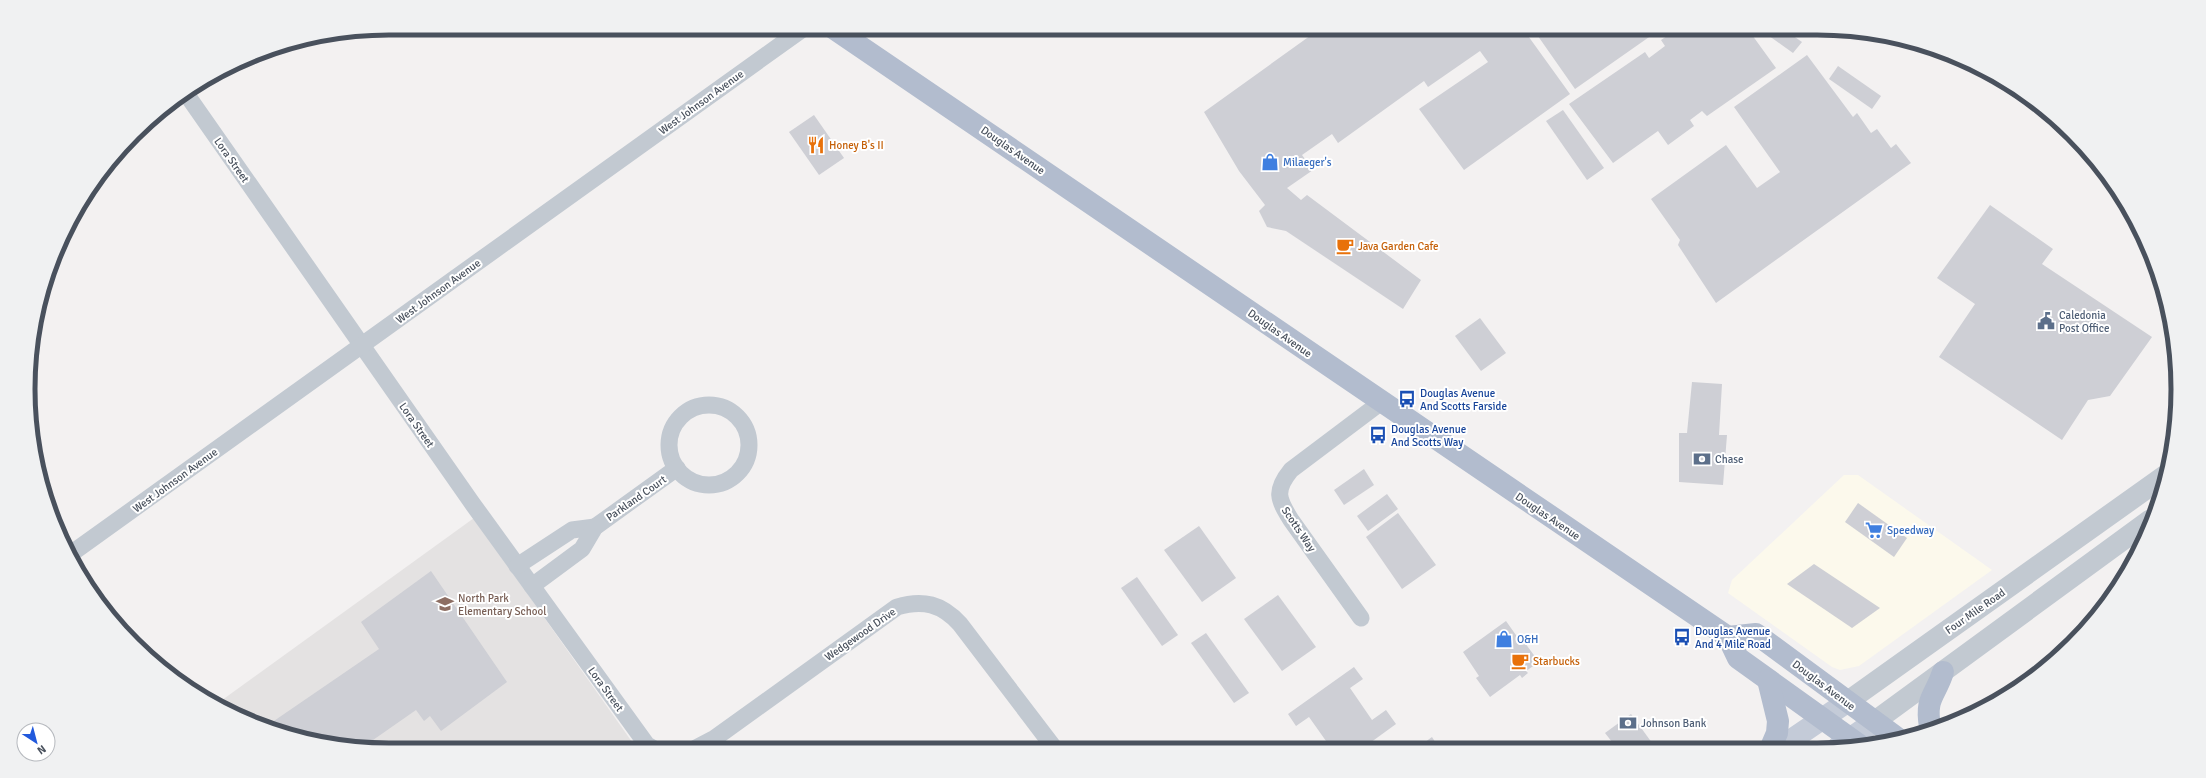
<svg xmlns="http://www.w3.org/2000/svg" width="2206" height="778" viewBox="0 0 2206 778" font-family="Signika,sans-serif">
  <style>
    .commercial { fill: #fcf9ec }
    .education { fill: #e4e2e2 }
    .building { fill: #cecfd5 }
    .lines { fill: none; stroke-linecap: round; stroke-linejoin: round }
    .minor { stroke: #c2c9d1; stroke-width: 17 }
    .tertiary { stroke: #c2c9d1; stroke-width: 21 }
    .secondary { stroke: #c4cbd8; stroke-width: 22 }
    .primary { stroke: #b2bcce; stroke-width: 22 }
    .rail { stroke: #b3b5ba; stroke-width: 3 }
    .labels { text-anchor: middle; stroke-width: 4; stroke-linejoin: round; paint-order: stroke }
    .street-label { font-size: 11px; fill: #49515d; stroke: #fff }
    .food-label { font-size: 11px; fill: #c56008; stroke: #fff; text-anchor: start }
    .shop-label { font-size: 11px; fill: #366cbe; stroke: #fff; text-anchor: start }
    .service-label { font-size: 11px; fill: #4e5e75; stroke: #fff; text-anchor: start }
    .transit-label { font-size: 11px; fill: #164399; stroke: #fff; text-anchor: start }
    .education-label { font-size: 11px; fill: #785e54; stroke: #fff; text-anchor: start }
    .rim { fill: none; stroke: #49515d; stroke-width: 5 }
  </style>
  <rect width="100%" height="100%" fill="#f3f1f1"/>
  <!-- commercial -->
  <path class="commercial" d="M1844,475H1858L1992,570L1859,666L1840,670L1832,667L1728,593L1732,580Z"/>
  <!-- education -->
  <path class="education" d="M474,518L637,749L389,750L296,738L218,703Z"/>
  <!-- building -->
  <g class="building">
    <path d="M1321,28H1662L1575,89L1533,29L1526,33L1570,94L1464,170L1419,109L1488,62L1480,51L1428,87L1424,81L1338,143L1332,134L1302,155L1313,170L1287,188L1301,200L1307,195L1421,280L1403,309L1286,231L1267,227L1259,211L1265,205L1239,171L1204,112Z"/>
    <path d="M1679,28H1747L1776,68L1707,116L1702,111L1690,120L1694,126L1668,145L1658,131L1613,163L1569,104L1645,52L1649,58L1665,46L1661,40Z"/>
    <path d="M1758,28H1782L1802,42L1793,53Z"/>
    <path d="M1807,55L1853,117L1857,113L1871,133L1877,129L1891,148L1896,144L1911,163L1716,303L1678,245L1680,240L1651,199L1726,145L1757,188L1780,172L1734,107Z"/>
    <path d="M1838,66L1881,96L1872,109L1829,79Z"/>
    <path d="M1563,110L1604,168L1587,180L1546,121Z"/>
    <path d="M814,115L844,158L819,175L789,132Z"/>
    <path d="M1990,205L2053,249L2042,264L2152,337L2110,396L2088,400L2062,440L1939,357L1975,304L1937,278Z"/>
    <path d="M1480,318L1506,353L1481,371L1455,336Z"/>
    <path d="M1692,382L1722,384L1719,435H1727L1723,485L1679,482V433H1687Z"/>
    <path d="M1364,469L1374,485L1344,505L1334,490Z"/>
    <path d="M1387,494L1398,509L1368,531L1357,516Z"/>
    <path d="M1858,503L1907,538L1894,557L1845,522Z"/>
    <path d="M1398,513L1436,565L1402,589L1366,537Z"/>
    <path d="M1199,526L1236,578L1202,602L1164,550Z"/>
    <path d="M1814,564L1880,608L1852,628L1787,584Z"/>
    <path d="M431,571L507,682L441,731L430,716L424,721L416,710L363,747L296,738L268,725L379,649L361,622Z"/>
    <path d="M1137,577L1178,635L1162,646L1121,588Z"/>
    <path d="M1278,595L1316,647L1282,671L1244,619Z"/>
    <path d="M1506,621L1523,645L1525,643L1539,662L1526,671L1528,673L1522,678L1520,675L1490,697L1476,678L1479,676L1463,652Z"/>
    <path d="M1206,633L1249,693L1234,703L1191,643Z"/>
    <path d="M1354,667L1363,679L1350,688L1372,720L1386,710L1396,724L1363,748H1331L1309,717L1296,726L1288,714Z"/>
    <path d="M1631,714L1655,747H1616L1605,733Z"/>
    <path d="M1432,737L1439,748H1417Z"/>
  </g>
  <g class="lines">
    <!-- minor -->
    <g class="minor">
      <path d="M187,95L472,503L647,745L654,749"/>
      <circle cx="709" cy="445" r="40"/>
      <path d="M72,553L804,28"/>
      <path d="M517,566L572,530L595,527"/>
      <path d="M532,586L582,549L595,527L677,468"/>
      <path d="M1361,618L1291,520C1278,499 1274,491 1291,470L1380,403"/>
      <path d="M694,749L715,738L897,607C923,599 942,604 960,624L1055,749"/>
    </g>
    <!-- tertiary -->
    <g class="tertiary">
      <path d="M1847,702L2167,474"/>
      <path d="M1874,722L2150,520"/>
    </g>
    <!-- secondary -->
    <g class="secondary">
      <path d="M1781,747L1847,702"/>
      <path d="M1838,747L1874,722"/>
    </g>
    <!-- primary -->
    <g class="primary">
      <path d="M833,28L1728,637L1738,658L1862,747"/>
      <path d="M1728,637L1756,634L1896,737"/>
      <path d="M1768,680L1778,721L1777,733L1771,747"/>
      <path d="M1930,727C1925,697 1935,697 1943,672"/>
    </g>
    <!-- rail -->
    <path class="rail" d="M2004,82L2044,109"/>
  </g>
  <!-- icons -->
  <defs>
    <g id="restaurant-bare" transform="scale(1.38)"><path d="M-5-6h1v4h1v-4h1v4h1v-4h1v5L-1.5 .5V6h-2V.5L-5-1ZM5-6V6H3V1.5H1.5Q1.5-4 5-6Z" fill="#e8710a" stroke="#fff" stroke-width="2.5" paint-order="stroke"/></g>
    <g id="shop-bare" transform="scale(1.38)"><path d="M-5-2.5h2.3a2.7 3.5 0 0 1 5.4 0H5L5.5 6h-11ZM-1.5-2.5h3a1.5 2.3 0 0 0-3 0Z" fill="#3f7fe0" stroke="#fff" stroke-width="2.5" paint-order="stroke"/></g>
    <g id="cafe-bare" transform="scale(1.38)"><path d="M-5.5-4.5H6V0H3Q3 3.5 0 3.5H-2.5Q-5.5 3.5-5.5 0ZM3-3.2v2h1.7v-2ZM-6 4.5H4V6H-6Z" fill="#e8710a" stroke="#fff" stroke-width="2.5" paint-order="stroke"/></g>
    <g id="civic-bare" transform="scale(1.38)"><path d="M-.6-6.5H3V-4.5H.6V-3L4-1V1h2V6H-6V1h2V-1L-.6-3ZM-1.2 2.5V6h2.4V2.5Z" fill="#5c6f8a" stroke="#fff" stroke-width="2.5" paint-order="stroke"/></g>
    <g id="bus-bare" transform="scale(1.38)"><path d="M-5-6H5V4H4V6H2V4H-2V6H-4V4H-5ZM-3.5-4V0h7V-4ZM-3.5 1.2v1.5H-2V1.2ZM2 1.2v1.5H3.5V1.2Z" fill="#1a4fb4" stroke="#fff" stroke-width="2.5" paint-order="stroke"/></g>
    <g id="bank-bare" transform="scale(1.38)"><path d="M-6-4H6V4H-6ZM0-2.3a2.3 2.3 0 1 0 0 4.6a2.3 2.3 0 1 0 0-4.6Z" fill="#5c6f8a" stroke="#fff" stroke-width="2.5" paint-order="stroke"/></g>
    <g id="supermarket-bare" transform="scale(1.38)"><path d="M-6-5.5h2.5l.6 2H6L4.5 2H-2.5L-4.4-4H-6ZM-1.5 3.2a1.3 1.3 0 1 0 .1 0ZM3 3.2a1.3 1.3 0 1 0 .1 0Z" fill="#3f7fe0" stroke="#fff" stroke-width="2.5" paint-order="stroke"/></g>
    <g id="school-bare" transform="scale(1.38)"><path d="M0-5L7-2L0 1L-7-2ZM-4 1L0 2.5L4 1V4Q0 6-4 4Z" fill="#8d6e63" stroke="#fff" stroke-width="2.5" paint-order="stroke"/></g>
  </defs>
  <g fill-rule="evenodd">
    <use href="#restaurant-bare" x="816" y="145"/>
    <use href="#shop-bare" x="1270" y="162"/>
    <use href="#cafe-bare" x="1345" y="246"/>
    <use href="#civic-bare" x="2046" y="321"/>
    <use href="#bus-bare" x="1407" y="399"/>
    <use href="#bus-bare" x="1378" y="435"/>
    <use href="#bank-bare" x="1702" y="459"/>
    <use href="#supermarket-bare" x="1874" y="530"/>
    <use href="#school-bare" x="445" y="604"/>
    <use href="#bus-bare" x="1682" y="637"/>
    <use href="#shop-bare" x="1504" y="639"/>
    <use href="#cafe-bare" x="1520" y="661"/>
    <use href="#bank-bare" x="1628" y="723"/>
  </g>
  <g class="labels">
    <!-- street labels -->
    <g class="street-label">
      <text transform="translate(701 102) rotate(-36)" y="4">West Johnson Avenue</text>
      <text transform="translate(1013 150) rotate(35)" y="4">Douglas Avenue</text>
      <text transform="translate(232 160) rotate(55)" y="4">Lora Street</text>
      <text transform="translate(438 291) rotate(-36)" y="4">West Johnson Avenue</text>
      <text transform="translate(1280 333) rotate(35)" y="4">Douglas Avenue</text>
      <text transform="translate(417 425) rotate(55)" y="4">Lora Street</text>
      <text transform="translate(175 480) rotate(-36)" y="4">West Johnson Avenue</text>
      <text transform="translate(636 498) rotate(-35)" y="4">Parkland Court</text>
      <text transform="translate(1548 516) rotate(34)" y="4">Douglas Avenue</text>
      <text transform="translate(1299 529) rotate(56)" y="4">Scotts Way</text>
      <text transform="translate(1975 611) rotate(-35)" y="4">Four Mile Road</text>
      <text transform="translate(860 634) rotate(-35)" y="4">Wedgewood Drive</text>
      <text transform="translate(1824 685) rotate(37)" y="4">Douglas Avenue</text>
      <text transform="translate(606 689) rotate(54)" y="4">Lora Street</text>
    </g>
    <!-- food labels -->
    <g class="food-label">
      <text x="829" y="149">Honey B's II</text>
      <text x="1358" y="250">Java Garden Cafe</text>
      <text x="1533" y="665">Starbucks</text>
    </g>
    <!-- shop labels -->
    <g class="shop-label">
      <text x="1283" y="166">Milaeger's</text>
      <text x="1887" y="534">Speedway</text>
      <text x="1517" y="643">O&amp;H</text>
    </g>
    <!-- service labels -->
    <g class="service-label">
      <text x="2059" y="319">Caledonia<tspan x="2059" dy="13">Post Office</tspan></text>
      <text x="1715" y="463">Chase</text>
      <text x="1641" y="727">Johnson Bank</text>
    </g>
    <!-- transit labels -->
    <g class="transit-label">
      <text x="1420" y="397">Douglas Avenue<tspan x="1420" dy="13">And Scotts Farside</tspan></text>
      <text x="1391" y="433">Douglas Avenue<tspan x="1391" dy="13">And Scotts Way</tspan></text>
      <text x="1695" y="635">Douglas Avenue<tspan x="1695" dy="13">And 4 Mile Road</tspan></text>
    </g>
    <!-- education labels -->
    <g class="education-label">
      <text x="458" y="602">North Park<tspan x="458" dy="13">Elementary School</tspan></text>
    </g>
  </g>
  <!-- crop -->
  <path d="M0 0H2206V778H0ZM389 35H1817A354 354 0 0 1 2171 389V389A354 354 0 0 1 1817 743H389A354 354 0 0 1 35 389V389A354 354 0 0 1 389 35Z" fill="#f0f1f2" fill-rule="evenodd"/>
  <path class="rim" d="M389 35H1817A354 354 0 0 1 2171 389V389A354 354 0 0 1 1817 743H389A354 354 0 0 1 35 389V389A354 354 0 0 1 389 35Z"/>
  <!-- north arrow -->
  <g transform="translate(36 742) rotate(144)"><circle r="19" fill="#ffffff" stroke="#b6b9be"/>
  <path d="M0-3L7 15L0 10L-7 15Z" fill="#2159dc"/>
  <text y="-6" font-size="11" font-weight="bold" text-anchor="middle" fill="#49515d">N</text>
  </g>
</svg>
